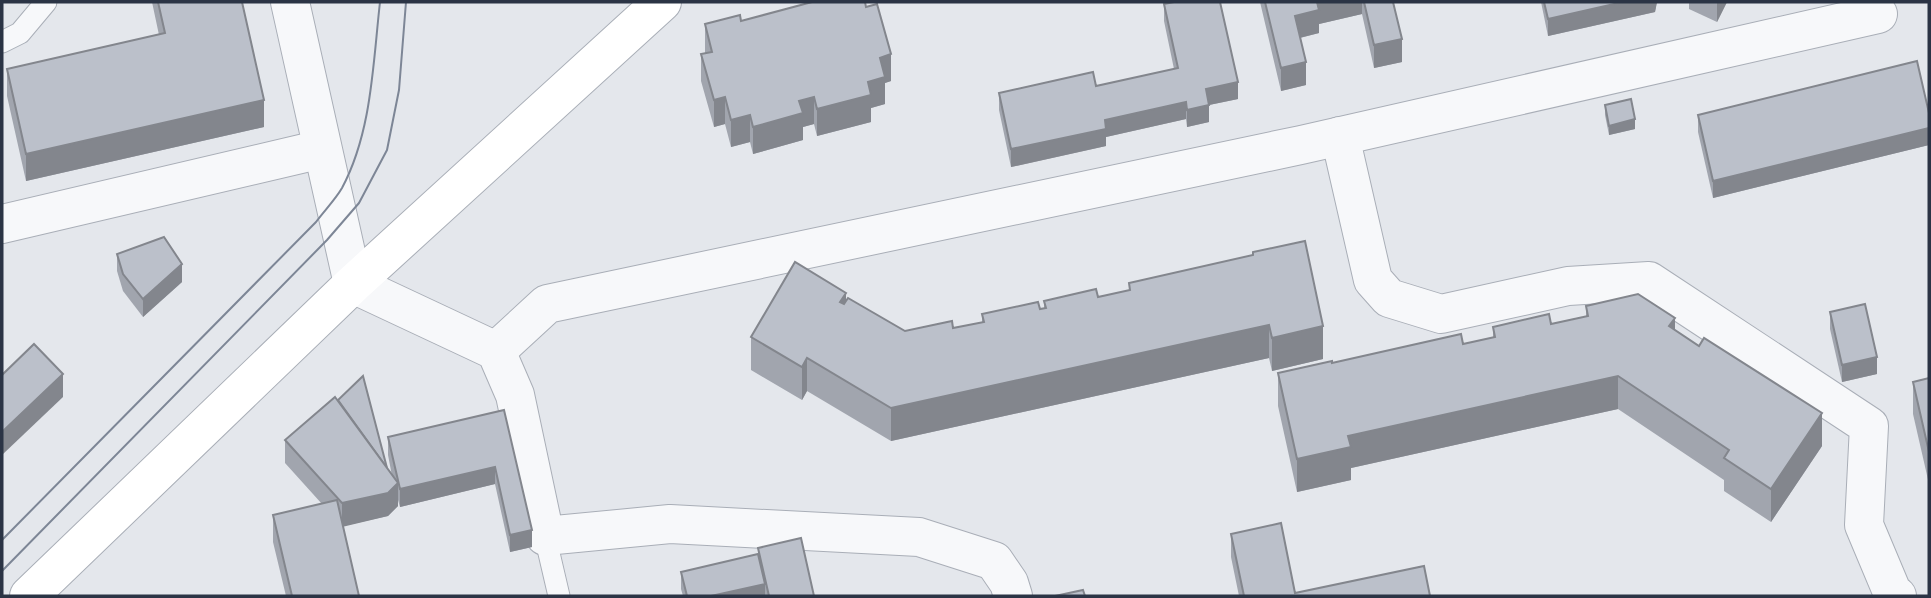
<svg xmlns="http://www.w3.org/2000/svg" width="1931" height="598" viewBox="0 0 1931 598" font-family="'Noto Sans',sans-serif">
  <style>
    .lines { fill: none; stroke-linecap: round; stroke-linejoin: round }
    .lane-casing { stroke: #a9aeb7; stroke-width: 23 }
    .street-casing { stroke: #a9aeb7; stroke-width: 40 }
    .secondary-casing { stroke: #a9aeb7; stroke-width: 40 }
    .lane { stroke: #f7f8fa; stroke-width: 21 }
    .street { stroke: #f7f8fa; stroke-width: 38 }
    .secondary { stroke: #fff; stroke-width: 38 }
    .tram { stroke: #7d8696; stroke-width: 2 }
    .wall { fill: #a1a5ae }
    .shaded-wall { fill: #83868d }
    .building { fill: #bbc0ca; stroke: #83868d; stroke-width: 2 }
  </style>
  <rect width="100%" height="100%" fill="#e4e7ec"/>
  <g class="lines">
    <!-- lane casing -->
    <g class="lane-casing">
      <g id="lane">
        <path d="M2,42L20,33L46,2"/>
        <path d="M545,536L559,596"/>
      </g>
    </g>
    <!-- street casing -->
    <g class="street-casing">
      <g id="street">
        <path d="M290,2L353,284L496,351L515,395L545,536L670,524L919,537L994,561L1009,583L1013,596"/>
        <path d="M1340,136L1373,280L1389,298L1441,314L1568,286L1649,281L1869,426L1864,525L1893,594L1897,596"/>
        <path d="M2,224L322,149"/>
        <path d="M496,351L547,304L1301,145L1878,14"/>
      </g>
    </g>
    <!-- secondary casing -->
    <g class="secondary-casing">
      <path id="secondary" d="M29,596L353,284L662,2"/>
    </g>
    <!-- lane -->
    <use href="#lane" class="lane"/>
    <!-- street -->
    <use href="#street" class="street"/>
    <!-- secondary -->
    <use href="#secondary" class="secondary"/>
    <!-- tram -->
    <g class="tram">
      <path d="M2,540L316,222C324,211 335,200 342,188C372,132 373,63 380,2"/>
      <path d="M2,571L327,240L359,203L387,150L399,90L406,2"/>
    </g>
  </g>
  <!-- wall -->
  <g class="wall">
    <path d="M152,2H242L264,127L26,181L7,96V69L159,35Z"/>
    <path d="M1260,2H1393L1402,62L1374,68L1362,14L1319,24V33L1300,38L1306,85L1281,91Z"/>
    <path d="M1541,2H1657L1655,12L1548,36Z"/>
    <path d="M1689,2H1727L1717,22L1689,9Z"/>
    <path d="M1164,4L1238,99L1209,105V122L1187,127L1186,119L1106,137V146L1011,167L999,110V93L1096,86L1174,69L1164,21Z"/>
    <path d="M741,21L891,81L885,83V104L871,108V122L817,136L814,124L803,127V140L753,154L750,142L731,147L725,124L714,127L701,81V54L705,53V24Z"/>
    <path d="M1605,105L1635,129L1609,135L1605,115Z"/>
    <path d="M1929,113V145L1713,198L1698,132V115Z"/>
    <path d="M117,254L182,282L143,317L123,291L117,271Z"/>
    <path d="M1253,255L1323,359L1272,371L1269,358L891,441L807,391L802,400L751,370V337L846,301L905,331L953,328L982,322V314L1044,309V301L1098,297L1129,290V283Z"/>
    <path d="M1586,306L1675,330L1822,446L1771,522L1724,491V480L1618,409L1351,468V480L1297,492L1278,406V373L1332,363L1463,344L1493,337V327L1551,324L1586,317Z"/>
    <path d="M1830,312L1877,374L1842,382L1830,329Z"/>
    <path d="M1929,378V484L1913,414V382Z"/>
    <path d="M504,410L532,547L510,552L495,484L400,507L398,500V506L388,516L343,526L359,596H286L273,542V515L322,504L285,463V440L387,468L392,476L388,455V437Z"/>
    <path d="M1231,534L1295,593L1430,596H1239L1231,557Z"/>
    <path d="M758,548L814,596H683L681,589V572L758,554Z"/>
  </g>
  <!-- shaded-wall -->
  <g class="shaded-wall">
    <path d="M1317,2H1362V14L1319,24V33L1295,39V16Z"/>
    <path d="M1623,2H1657L1655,12L1548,36V19Z"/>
    <path d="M1717,2H1727L1717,22Z"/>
    <path d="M1402,39V62L1374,68V45Z"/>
    <path d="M891,54V81L885,83V104L871,108V122L817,136V109L868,82L880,58Z"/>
    <path d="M1306,62V85L1281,91V68Z"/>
    <path d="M1238,82V99L1209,105V122L1187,127V110L1206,89Z"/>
    <path d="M725,97V124L714,127V100Z"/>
    <path d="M814,97V124L803,127V140L753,154V127L799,101Z"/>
    <path d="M264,100V127L26,181V154Z"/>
    <path d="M1186,102V119L1106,137V146L1011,167V149L1105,120Z"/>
    <path d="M750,115V142L731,147V120Z"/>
    <path d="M1635,119V129L1609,135V126Z"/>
    <path d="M1929,128V145L1713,198V181Z"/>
    <path d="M182,264V282L143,317V299Z"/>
    <path d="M846,293V326L840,302Z"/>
    <path d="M1675,318V351L1669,326Z"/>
    <path d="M1269,325V358L891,441V408Z"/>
    <path d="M1323,326V359L1272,371V338Z"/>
    <path d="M1877,357V374L1842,382V365Z"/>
    <path d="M807,358V391L802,400V367Z"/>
    <path d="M63,374V397L2,455V432Z"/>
    <path d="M1618,376V409L1351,468V480L1297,492V459L1348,436Z"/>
    <path d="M1822,413V446L1771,522V489Z"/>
    <path d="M495,467V484L400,507V489Z"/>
    <path d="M398,483V506L388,516L342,527V503Z"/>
    <path d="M532,530V547L510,552V535Z"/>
    <path d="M765,584V596H711Z"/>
  </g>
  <!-- building -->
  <g class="building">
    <path d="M158,2H242L264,100L26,154L7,69L165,33Z"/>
    <path d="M812,2H865L866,7L877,4L891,54L880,58L885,77L868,82L871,95L817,109L814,97L799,101L803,113L753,127L750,115L731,120L725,97L714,100L701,54L712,52L705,24L740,15L741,21Z"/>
    <path d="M1174,2H1220L1238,82L1206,89L1209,105L1187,110L1186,102L1105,120L1106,129L1011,149L999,93L1093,72L1096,86L1178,68L1164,4Z"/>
    <path d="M1265,2H1317L1319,10L1295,16L1306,62L1281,68Z"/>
    <path d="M1364,2H1393L1402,39L1374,45Z"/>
    <path d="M1544,2H1623L1548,19Z"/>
    <path d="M1917,61L1929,113V128L1713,181L1698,115Z"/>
    <path d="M1631,99L1635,119L1609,126L1605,105Z"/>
    <path d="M164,237L182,264L143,299L123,274L117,254Z"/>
    <path d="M1305,241L1323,326L1272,338L1269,325L891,408L807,358L802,367L751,337L795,262L846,293L840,302L844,304L848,298L905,331L952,321L953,328L984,322L982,314L1038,302L1040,309L1046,308L1044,301L1096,289L1098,297L1130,290L1129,283L1253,255V252Z"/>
    <path d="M1638,294L1675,318L1669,326L1699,346L1704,338L1822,413L1771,489L1724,458L1729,450L1618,376L1348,436L1351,447L1297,459L1278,373L1332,361V363L1461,334L1463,344L1495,337L1493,327L1549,314L1551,324L1588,316L1586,306Z"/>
    <path d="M1865,304L1877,357L1842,365L1830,312Z"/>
    <path d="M34,344L63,374L2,432V375Z"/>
    <path d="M363,376L387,468L338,400Z"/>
    <path d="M1929,378V452L1913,382Z"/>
    <path d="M335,397L398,483L388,493L342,503L285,440Z"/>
    <path d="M504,410L532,530L510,535L495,467L400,489L388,437Z"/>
    <path d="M337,500L359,596H292L273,515Z"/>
    <path d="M1281,523L1295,593L1424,566L1430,596H1244L1231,534Z"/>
    <path d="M801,538L814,596H769L758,548Z"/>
    <path d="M758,554L765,584L711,596H687L681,572Z"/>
    <path d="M1083,590L1085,596H1055Z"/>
  </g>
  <!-- border -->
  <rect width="1931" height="598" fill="none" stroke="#2b3445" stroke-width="7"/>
</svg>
